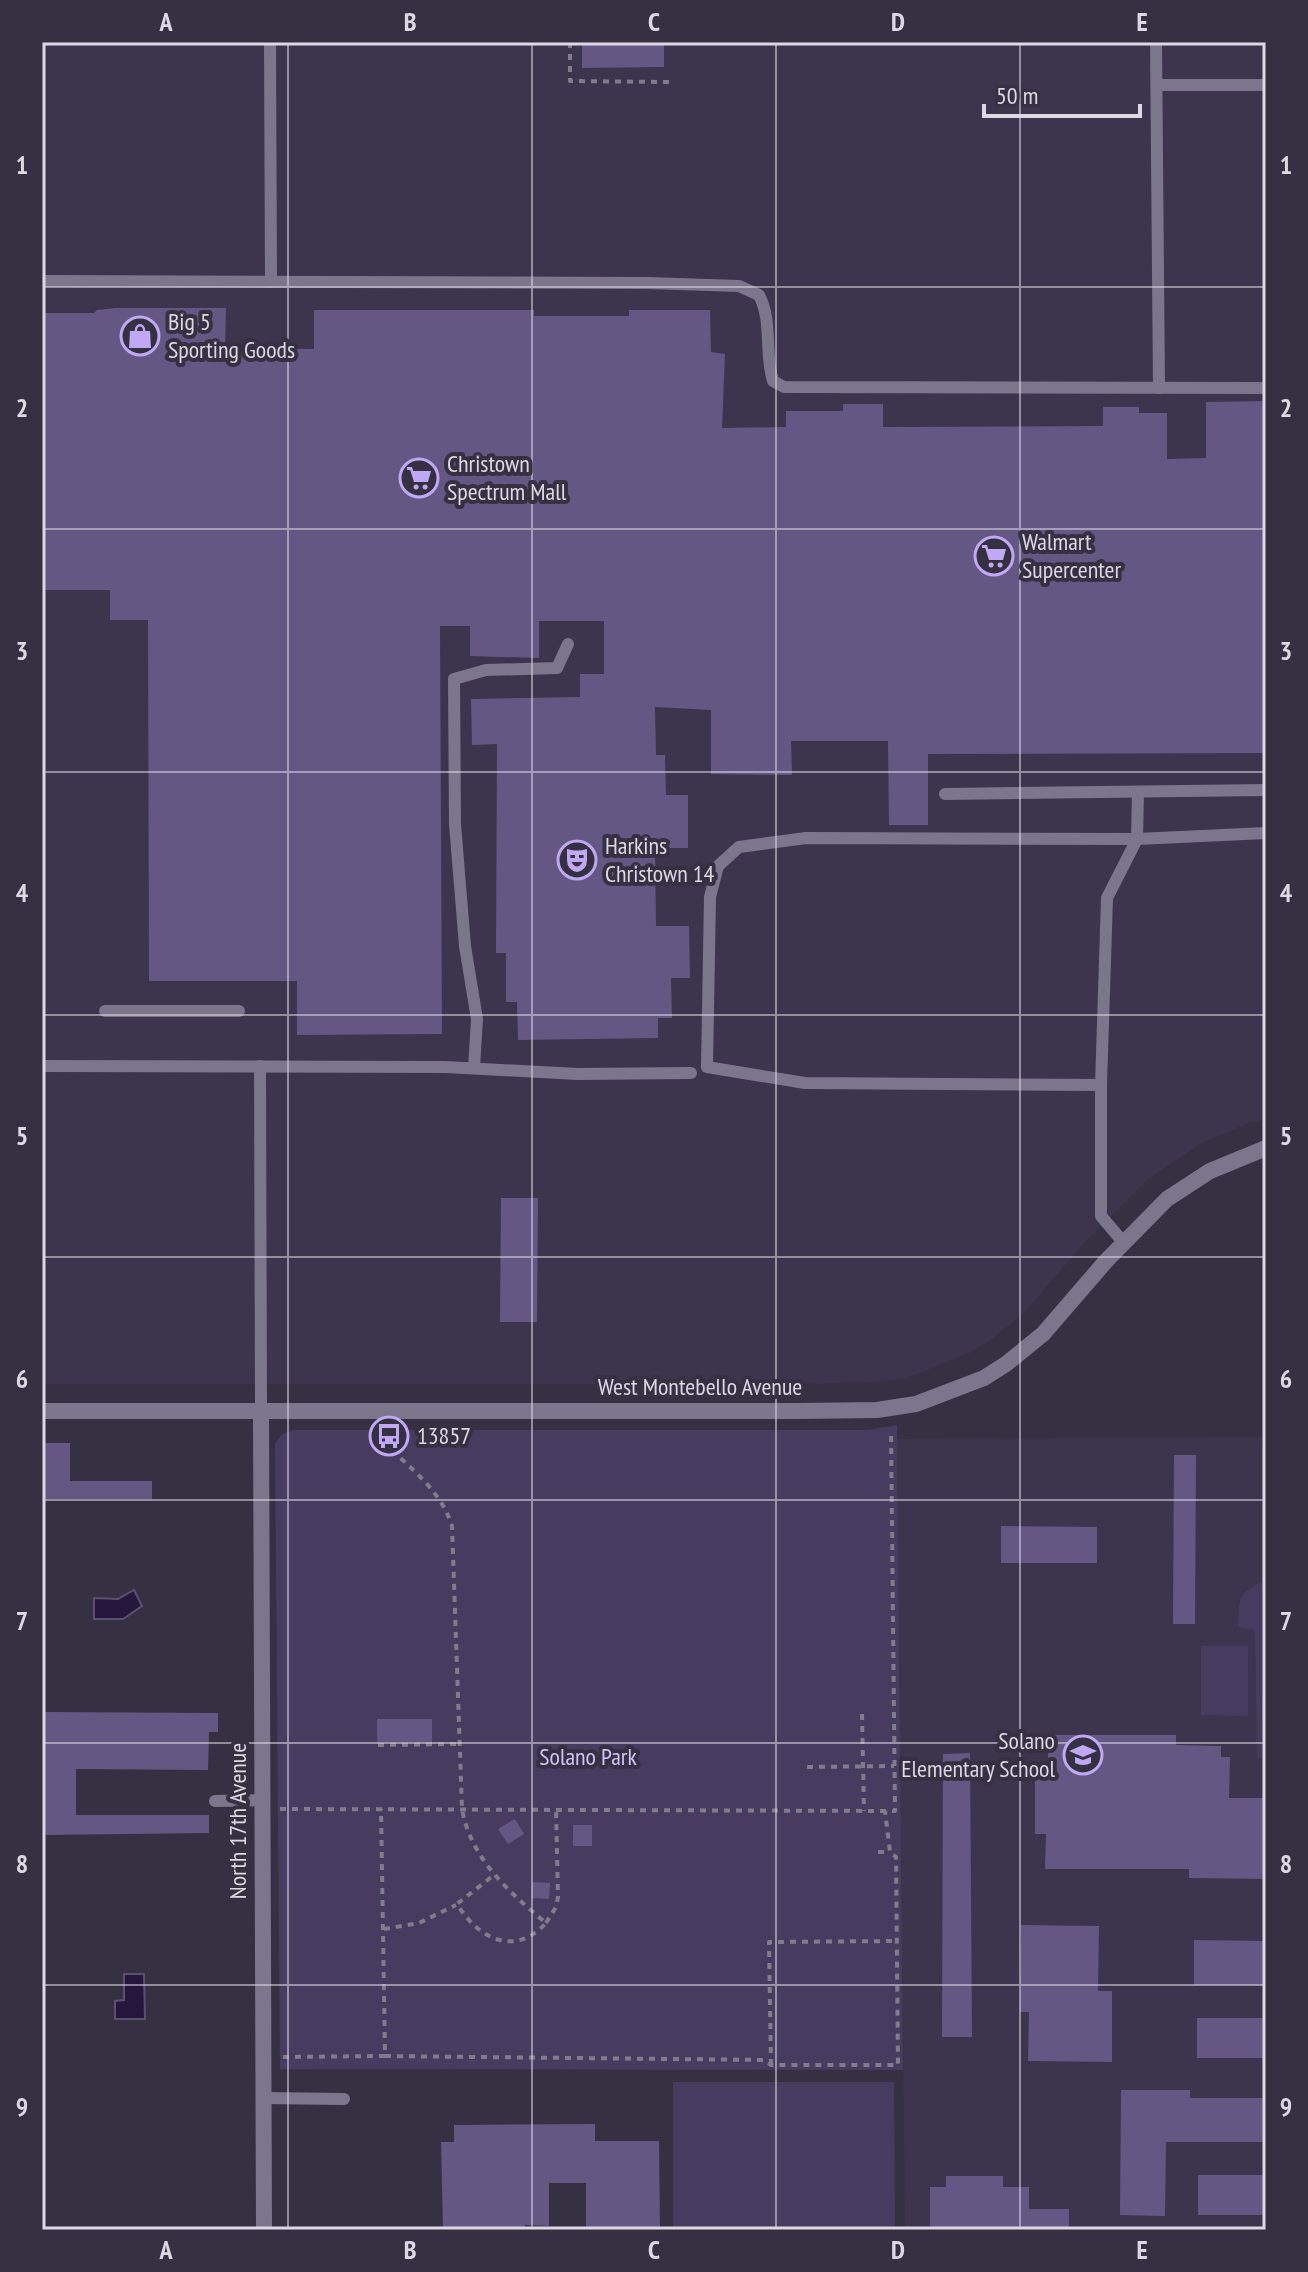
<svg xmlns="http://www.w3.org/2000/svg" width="1308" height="2272" viewBox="0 0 1308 2272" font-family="'PT Sans Narrow',sans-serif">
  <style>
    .built { fill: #3c354d }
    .green { fill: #473c5f }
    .water { fill: #24163d; stroke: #5b506f; stroke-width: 2 }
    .building { fill: #655783 }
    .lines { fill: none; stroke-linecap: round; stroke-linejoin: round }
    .path { stroke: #807c8a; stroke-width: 4; stroke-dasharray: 6 6; stroke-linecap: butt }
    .service { stroke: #7c768c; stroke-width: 12 }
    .minor { stroke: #7c768c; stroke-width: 16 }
    .tertiary { stroke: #7c768c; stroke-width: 16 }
    .grid { fill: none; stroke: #dcd9e4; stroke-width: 2; stroke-opacity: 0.55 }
    .labels { text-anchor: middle; stroke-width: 8; stroke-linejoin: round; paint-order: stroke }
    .poi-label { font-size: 24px; fill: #dcd9e4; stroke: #363142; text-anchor: start }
    .street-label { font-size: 24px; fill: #dcd9e4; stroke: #363142 }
    .park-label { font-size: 24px; fill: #d4c2fc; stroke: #363142 }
    .neatline { fill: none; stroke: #dcd9e4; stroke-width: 3 }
    .grid-label { font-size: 26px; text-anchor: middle; font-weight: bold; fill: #dcd9e4 }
  </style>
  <rect width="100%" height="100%" fill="#363142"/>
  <!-- built -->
  <g class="built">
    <path d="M42,42H1266V1119L1249,1123L1202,1143L1149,1178L1085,1242L1023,1314L989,1341L971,1352L909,1377L874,1382L799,1384H42Z"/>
    <path d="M1266,1437V2230H905L897,1439Z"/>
  </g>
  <!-- green -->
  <g class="green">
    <path d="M897,1425L903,2070L280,2069L275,1444L282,1434L293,1430H868Z"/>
    <path d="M1266,1445V1758H1257L1255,1630L1238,1627C1239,1601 1237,1593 1262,1582V1446Z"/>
    <path d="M1201,1646H1248V1716L1201,1715Z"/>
    <path d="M673,2082H894L895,2230H673Z"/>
  </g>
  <!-- water -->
  <g class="water">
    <path d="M134,1590L142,1606L123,1619H94V1598L118,1599Z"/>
    <path d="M124,1974H144L145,2019H115V2001L124,2000Z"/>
  </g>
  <!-- building -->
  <g class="building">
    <path d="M582,42H664V67L582,68Z"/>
    <path d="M116,308H226L225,351H257V348L314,349V310H534V316H629V310H710L711,352L725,354L722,428L786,427V411H843V404H883V427L1103,426V407H1139V413H1167V459L1206,458V402L1266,401V753L928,754V825H889L888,741H791L792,775L711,774V710L655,707L656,755H665L666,795H688V848H655L656,926H689L690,978H671L672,1018H658V1038L518,1040L517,1002H506V953H496L497,744L472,745L471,699L580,697V674H604V621H539V658L470,656V626H440L442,1034L297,1035V981H149L148,620H110V590H42V313H94L97,310Z"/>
    <path d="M501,1198H538L537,1322H500Z"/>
    <path d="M42,1443H70V1481H152V1499H42Z"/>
    <path d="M1174,1455H1196L1195,1624H1173Z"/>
    <path d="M1001,1526L1097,1527V1563H1001Z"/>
    <path d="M42,1712L218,1713V1732H209L208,1770L76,1769V1815H209V1833L42,1835Z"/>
    <rect x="377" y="1719" width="55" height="23"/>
    <path d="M1048,1735H1176V1745L1221,1746V1757H1230L1229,1798H1266V1879L1189,1878V1869H1045L1046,1834H1035V1772H1048Z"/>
    <path d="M970,1753L972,2037H942L943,1754Z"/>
    <path d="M515,1819L524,1834L508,1844L498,1829Z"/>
    <rect x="573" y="1825" width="19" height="21"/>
    <path d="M532,1882L550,1883L549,1899L531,1898Z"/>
    <path d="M1021,1925L1099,1926L1098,1991H1112V2062L1028,2061L1029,2012H1020Z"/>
    <path d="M1194,1940L1266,1941V1985H1194Z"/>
    <rect x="1197" y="2018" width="69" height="40"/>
    <path d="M1121,2090H1190V2098H1266V2142H1166L1165,2216L1120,2215Z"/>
    <path d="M595,2124V2141H659L660,2230H586V2183H549V2226L525,2225V2230H443L441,2142H454V2125Z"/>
    <rect x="1198" y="2175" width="68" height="40"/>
    <path d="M946,2176H1003V2187H1029V2209H1069V2230H930V2187H946Z"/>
  </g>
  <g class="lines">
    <!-- path -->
    <g class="path">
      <path d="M570,42V81L669,82"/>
      <path d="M375,1433C403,1464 439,1485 452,1526L462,1809C471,1859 509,1892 546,1923C514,1958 478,1938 457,1904L494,1875"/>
      <path d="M862,1714L864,1811"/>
      <path d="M378,1745L460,1744"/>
      <path d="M807,1767L894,1766"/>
      <path d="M280,1809L895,1811L891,1430"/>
      <path d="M878,1852H890"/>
      <path d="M546,1923L556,1907L558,1897L556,1809"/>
      <path d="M384,1929L419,1923L456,1905"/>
      <path d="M385,2056L764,2060L771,2065H898L896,1857L890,1852L885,1811"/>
      <path d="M283,2057L385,2056L381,1809"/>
      <path d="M771,2065L769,1942L897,1941"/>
    </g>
    <!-- service -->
    <g class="service">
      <path d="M270,42L271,282"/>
      <path d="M1156,42L1159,388"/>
      <path d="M1157,85H1266"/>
      <path d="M42,281L648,283L739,286L759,295C773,322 764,352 773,381L784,387L1266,388"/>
      <path d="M945,794L1266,790"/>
      <path d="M105,1011H239"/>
      <path d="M42,1066L445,1067L578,1074L691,1073"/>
      <path d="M260,1066L261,1411"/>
      <path d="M474,1068L477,1019L465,946L455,824L454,679L486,670L557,668L568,644"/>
      <path d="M1101,1085L805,1083L707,1067L710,897L718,866L739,847L806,838L1137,839L1266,833"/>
      <path d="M1124,1243L1101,1216V1085L1107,898L1137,839L1138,792"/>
      <path d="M215,1801L262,1800"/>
      <path d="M263,2098L344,2099"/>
    </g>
    <!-- minor -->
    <path class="minor" d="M261,1411L264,2230"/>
    <!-- tertiary -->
    <path class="tertiary" d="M42,1411H799L877,1410L916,1404L984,1378L1006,1364L1043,1334L1106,1261L1167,1199L1210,1171L1266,1148"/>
  </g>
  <!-- grid -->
  <path class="grid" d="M288,42V2230M532,42V2230M776,42V2230M1020,42V2230M42,287H1266M42,529H1266M42,772H1266M42,1015H1266M42,1257H1266M42,1500H1266M42,1743H1266M42,1985H1266"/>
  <!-- icons -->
  <defs>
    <g id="shop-ring" transform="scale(2)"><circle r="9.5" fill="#363142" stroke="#c0a8f4" stroke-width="1.5"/><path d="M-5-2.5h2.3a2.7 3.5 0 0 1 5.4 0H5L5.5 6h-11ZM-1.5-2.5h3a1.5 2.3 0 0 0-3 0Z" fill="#c0a8f4"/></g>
    <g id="supermarket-ring" transform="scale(2)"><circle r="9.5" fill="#363142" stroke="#c0a8f4" stroke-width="1.5"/><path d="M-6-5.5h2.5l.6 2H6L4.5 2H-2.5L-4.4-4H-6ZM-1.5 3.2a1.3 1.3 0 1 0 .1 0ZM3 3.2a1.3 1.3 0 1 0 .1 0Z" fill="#c0a8f4"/></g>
    <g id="theatre-ring" transform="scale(2)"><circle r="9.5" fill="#363142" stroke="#c0a8f4" stroke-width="1.5"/><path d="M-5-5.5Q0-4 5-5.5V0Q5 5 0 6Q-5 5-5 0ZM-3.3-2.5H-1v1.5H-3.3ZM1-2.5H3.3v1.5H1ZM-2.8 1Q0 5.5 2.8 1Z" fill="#c0a8f4"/></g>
    <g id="bus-ring" transform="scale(2)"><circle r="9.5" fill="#363142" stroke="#c0a8f4" stroke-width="1.5"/><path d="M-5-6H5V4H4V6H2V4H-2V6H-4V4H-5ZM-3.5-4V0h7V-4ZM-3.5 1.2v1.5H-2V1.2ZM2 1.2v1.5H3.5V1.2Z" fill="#c0a8f4"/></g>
    <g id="school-ring" transform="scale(2)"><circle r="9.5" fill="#363142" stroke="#c0a8f4" stroke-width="1.5"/><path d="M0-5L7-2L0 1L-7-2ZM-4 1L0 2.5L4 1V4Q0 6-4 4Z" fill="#c0a8f4"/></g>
  </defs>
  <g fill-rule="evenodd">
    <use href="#shop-ring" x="140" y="336"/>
    <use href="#supermarket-ring" x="419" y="478"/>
    <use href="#supermarket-ring" x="994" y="556"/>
    <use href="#theatre-ring" x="577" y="860"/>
    <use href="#bus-ring" x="389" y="1436"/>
    <use href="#school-ring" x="1083" y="1755"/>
  </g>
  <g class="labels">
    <!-- poi labels -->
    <g class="poi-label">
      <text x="168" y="330">Big 5<tspan x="168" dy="28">Sporting Goods</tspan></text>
      <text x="447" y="472">Christown<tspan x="447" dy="28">Spectrum Mall</tspan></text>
      <text x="1022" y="550">Walmart<tspan x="1022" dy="28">Supercenter</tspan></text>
      <text x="605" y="854">Harkins<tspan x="605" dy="28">Christown 14</tspan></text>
      <text x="417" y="1444">13857</text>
      <text x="1055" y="1749" text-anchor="end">Solano<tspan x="1055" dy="28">Elementary School</tspan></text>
    </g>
    <!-- street labels -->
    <g class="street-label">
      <text x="700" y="1395">West Montebello Avenue</text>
      <text transform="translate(238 1821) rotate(-90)" y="8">North 17th Avenue</text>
    </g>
    <!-- park labels -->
    <g class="park-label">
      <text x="588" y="1765">Solano Park</text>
    </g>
  </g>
  <!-- border -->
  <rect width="1308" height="2272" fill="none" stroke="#363142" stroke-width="88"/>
  <!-- scale -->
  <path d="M984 104v12h156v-12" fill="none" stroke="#dcd9e4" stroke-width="4"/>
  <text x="996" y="104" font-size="24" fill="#dcd9e4" stroke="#363142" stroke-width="6" paint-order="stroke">50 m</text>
  <rect x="44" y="44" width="1220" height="2184" class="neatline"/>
  <g class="grid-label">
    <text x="166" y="31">A</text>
    <text x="410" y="31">B</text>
    <text x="654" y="31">C</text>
    <text x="898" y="31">D</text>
    <text x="1142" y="31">E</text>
    <text x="22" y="174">1</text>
    <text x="1286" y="174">1</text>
    <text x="22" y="417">2</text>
    <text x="1286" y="417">2</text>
    <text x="22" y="660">3</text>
    <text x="1286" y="660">3</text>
    <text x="22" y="902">4</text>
    <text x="1286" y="902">4</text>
    <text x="22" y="1145">5</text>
    <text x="1286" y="1145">5</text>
    <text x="22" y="1388">6</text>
    <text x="1286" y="1388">6</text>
    <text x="22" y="1630">7</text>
    <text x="1286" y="1630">7</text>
    <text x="22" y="1873">8</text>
    <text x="1286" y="1873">8</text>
    <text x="22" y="2116">9</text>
    <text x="1286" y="2116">9</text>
    <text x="166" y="2259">A</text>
    <text x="410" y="2259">B</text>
    <text x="654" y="2259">C</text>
    <text x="898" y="2259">D</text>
    <text x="1142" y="2259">E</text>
  </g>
</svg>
